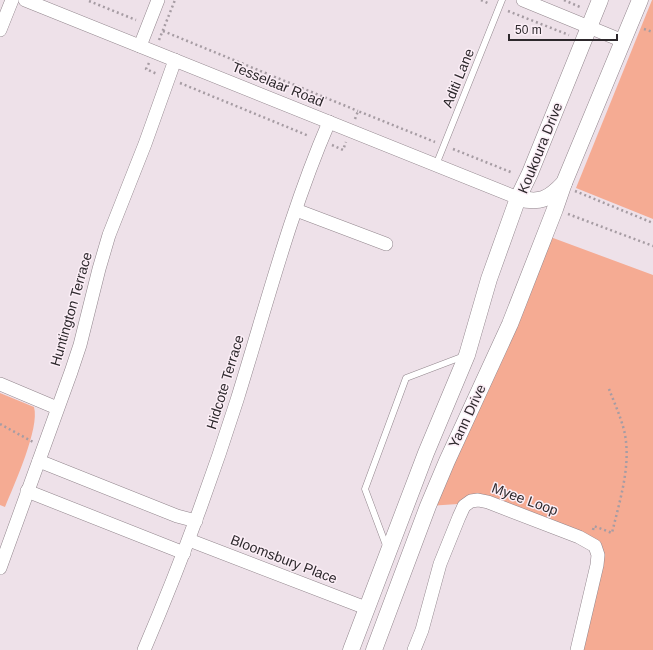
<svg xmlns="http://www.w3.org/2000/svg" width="653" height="650" viewBox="0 0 653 650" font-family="Helvetica,sans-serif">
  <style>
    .green { fill: #f5ab93 }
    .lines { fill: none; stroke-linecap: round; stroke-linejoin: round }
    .service-casing { stroke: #92868d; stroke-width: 7 }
    .minor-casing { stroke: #92868d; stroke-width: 14 }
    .tertiary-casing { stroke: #92868d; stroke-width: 17 }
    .path { stroke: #a69ca3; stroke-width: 2.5; stroke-dasharray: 2 3; stroke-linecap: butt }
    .service { stroke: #fff; stroke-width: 6 }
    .minor { stroke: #fff; stroke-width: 13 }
    .tertiary { stroke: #fff; stroke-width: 16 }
    .labels { text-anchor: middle; stroke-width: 3; stroke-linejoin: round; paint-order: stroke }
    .street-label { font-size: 14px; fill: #2d282c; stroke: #fbeef6 }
  </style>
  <rect width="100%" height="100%" fill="#eee1e9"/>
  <!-- green -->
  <g class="green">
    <path d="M652,0H653V219L576,188Z"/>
    <path d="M545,235L653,275V650H577L595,546L488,502L428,506Z"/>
    <path d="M0,393L34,407C40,428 14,485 5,507L0,505Z"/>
  </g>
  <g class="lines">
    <!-- service casing -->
    <g class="service-casing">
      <g id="service">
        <path d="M436,165L502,0"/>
        <path d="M387,548L365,489L406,378L464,356"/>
      </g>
    </g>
    <!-- minor casing -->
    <g class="minor-casing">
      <g id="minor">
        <path d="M25,0L518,198"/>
        <path d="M523,0L623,41"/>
        <path d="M0,30L12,0"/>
        <path d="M140,46L158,0"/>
        <path d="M296,210L386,244"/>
        <path d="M0,384L57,408"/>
        <path d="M39,461L177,516L196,521"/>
        <path d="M27,491L184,553"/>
        <path d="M189,540L366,608"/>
        <path d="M0,568L71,372L80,345L99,269L109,235L145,144L175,60"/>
        <path d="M144,650C179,568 210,485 237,400C266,307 290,212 329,122"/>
        <path d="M414,650L422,630L440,564L459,517L464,506L471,501L478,500L488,502L579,537L595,546L598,555L597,565L577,650"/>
      </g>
    </g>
    <!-- tertiary casing -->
    <g class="tertiary-casing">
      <g id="tertiary">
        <path d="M518,198C540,204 549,199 564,183L640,0"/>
        <path d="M351,650L426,453L467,355L489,279L518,198L530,173L600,0"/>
        <path d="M374,650L428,506L447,461L510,324L555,209L564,183"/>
      </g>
    </g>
    <!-- path -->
    <g class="path">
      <path d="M481,0L490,4"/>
      <path d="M564,0L580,7"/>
      <path d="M89,1L136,20"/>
      <path d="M508,11L569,35"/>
      <path d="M644,29L653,32"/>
      <path d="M163,31L358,111"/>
      <path d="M159,40L175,0"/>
      <path d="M149,63L146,69L157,74"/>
      <path d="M180,83L309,136"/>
      <path d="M355,119L358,111L435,142"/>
      <path d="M332,145L343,150L346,142"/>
      <path d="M453,149L513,173"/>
      <path d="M575,191L653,223"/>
      <path d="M568,214L653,246"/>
      <path d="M0,424L33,442"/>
      <path d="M593,530L594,526L612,533C620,499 632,464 624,430C620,415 614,402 609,389"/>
    </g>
    <!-- service -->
    <use href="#service" class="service"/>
    <!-- minor -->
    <use href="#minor" class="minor"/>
    <!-- tertiary -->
    <use href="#tertiary" class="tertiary"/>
  </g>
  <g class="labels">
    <!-- street labels -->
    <g class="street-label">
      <text transform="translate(458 78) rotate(-68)" y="5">Aditi Lane</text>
      <text transform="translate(278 84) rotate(22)" y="5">Tesselaar Road</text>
      <text transform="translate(540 148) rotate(-68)" y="5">Koukoura Drive</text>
      <text transform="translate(71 309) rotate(-74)" y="5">Huntington Terrace</text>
      <text transform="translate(225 382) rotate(-73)" y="5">Hidcote Terrace</text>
      <text transform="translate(467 416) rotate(-65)" y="5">Yann Drive</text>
      <text transform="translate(525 499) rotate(20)" y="5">Myee Loop</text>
      <text transform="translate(284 559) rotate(21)" y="5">Bloomsbury Place</text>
    </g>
  </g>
  <!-- scale -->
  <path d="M509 34v6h108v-6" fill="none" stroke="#2d282c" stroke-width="2"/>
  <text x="515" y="34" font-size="12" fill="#2d282c" stroke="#fbeef6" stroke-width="3" paint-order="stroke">50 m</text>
</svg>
